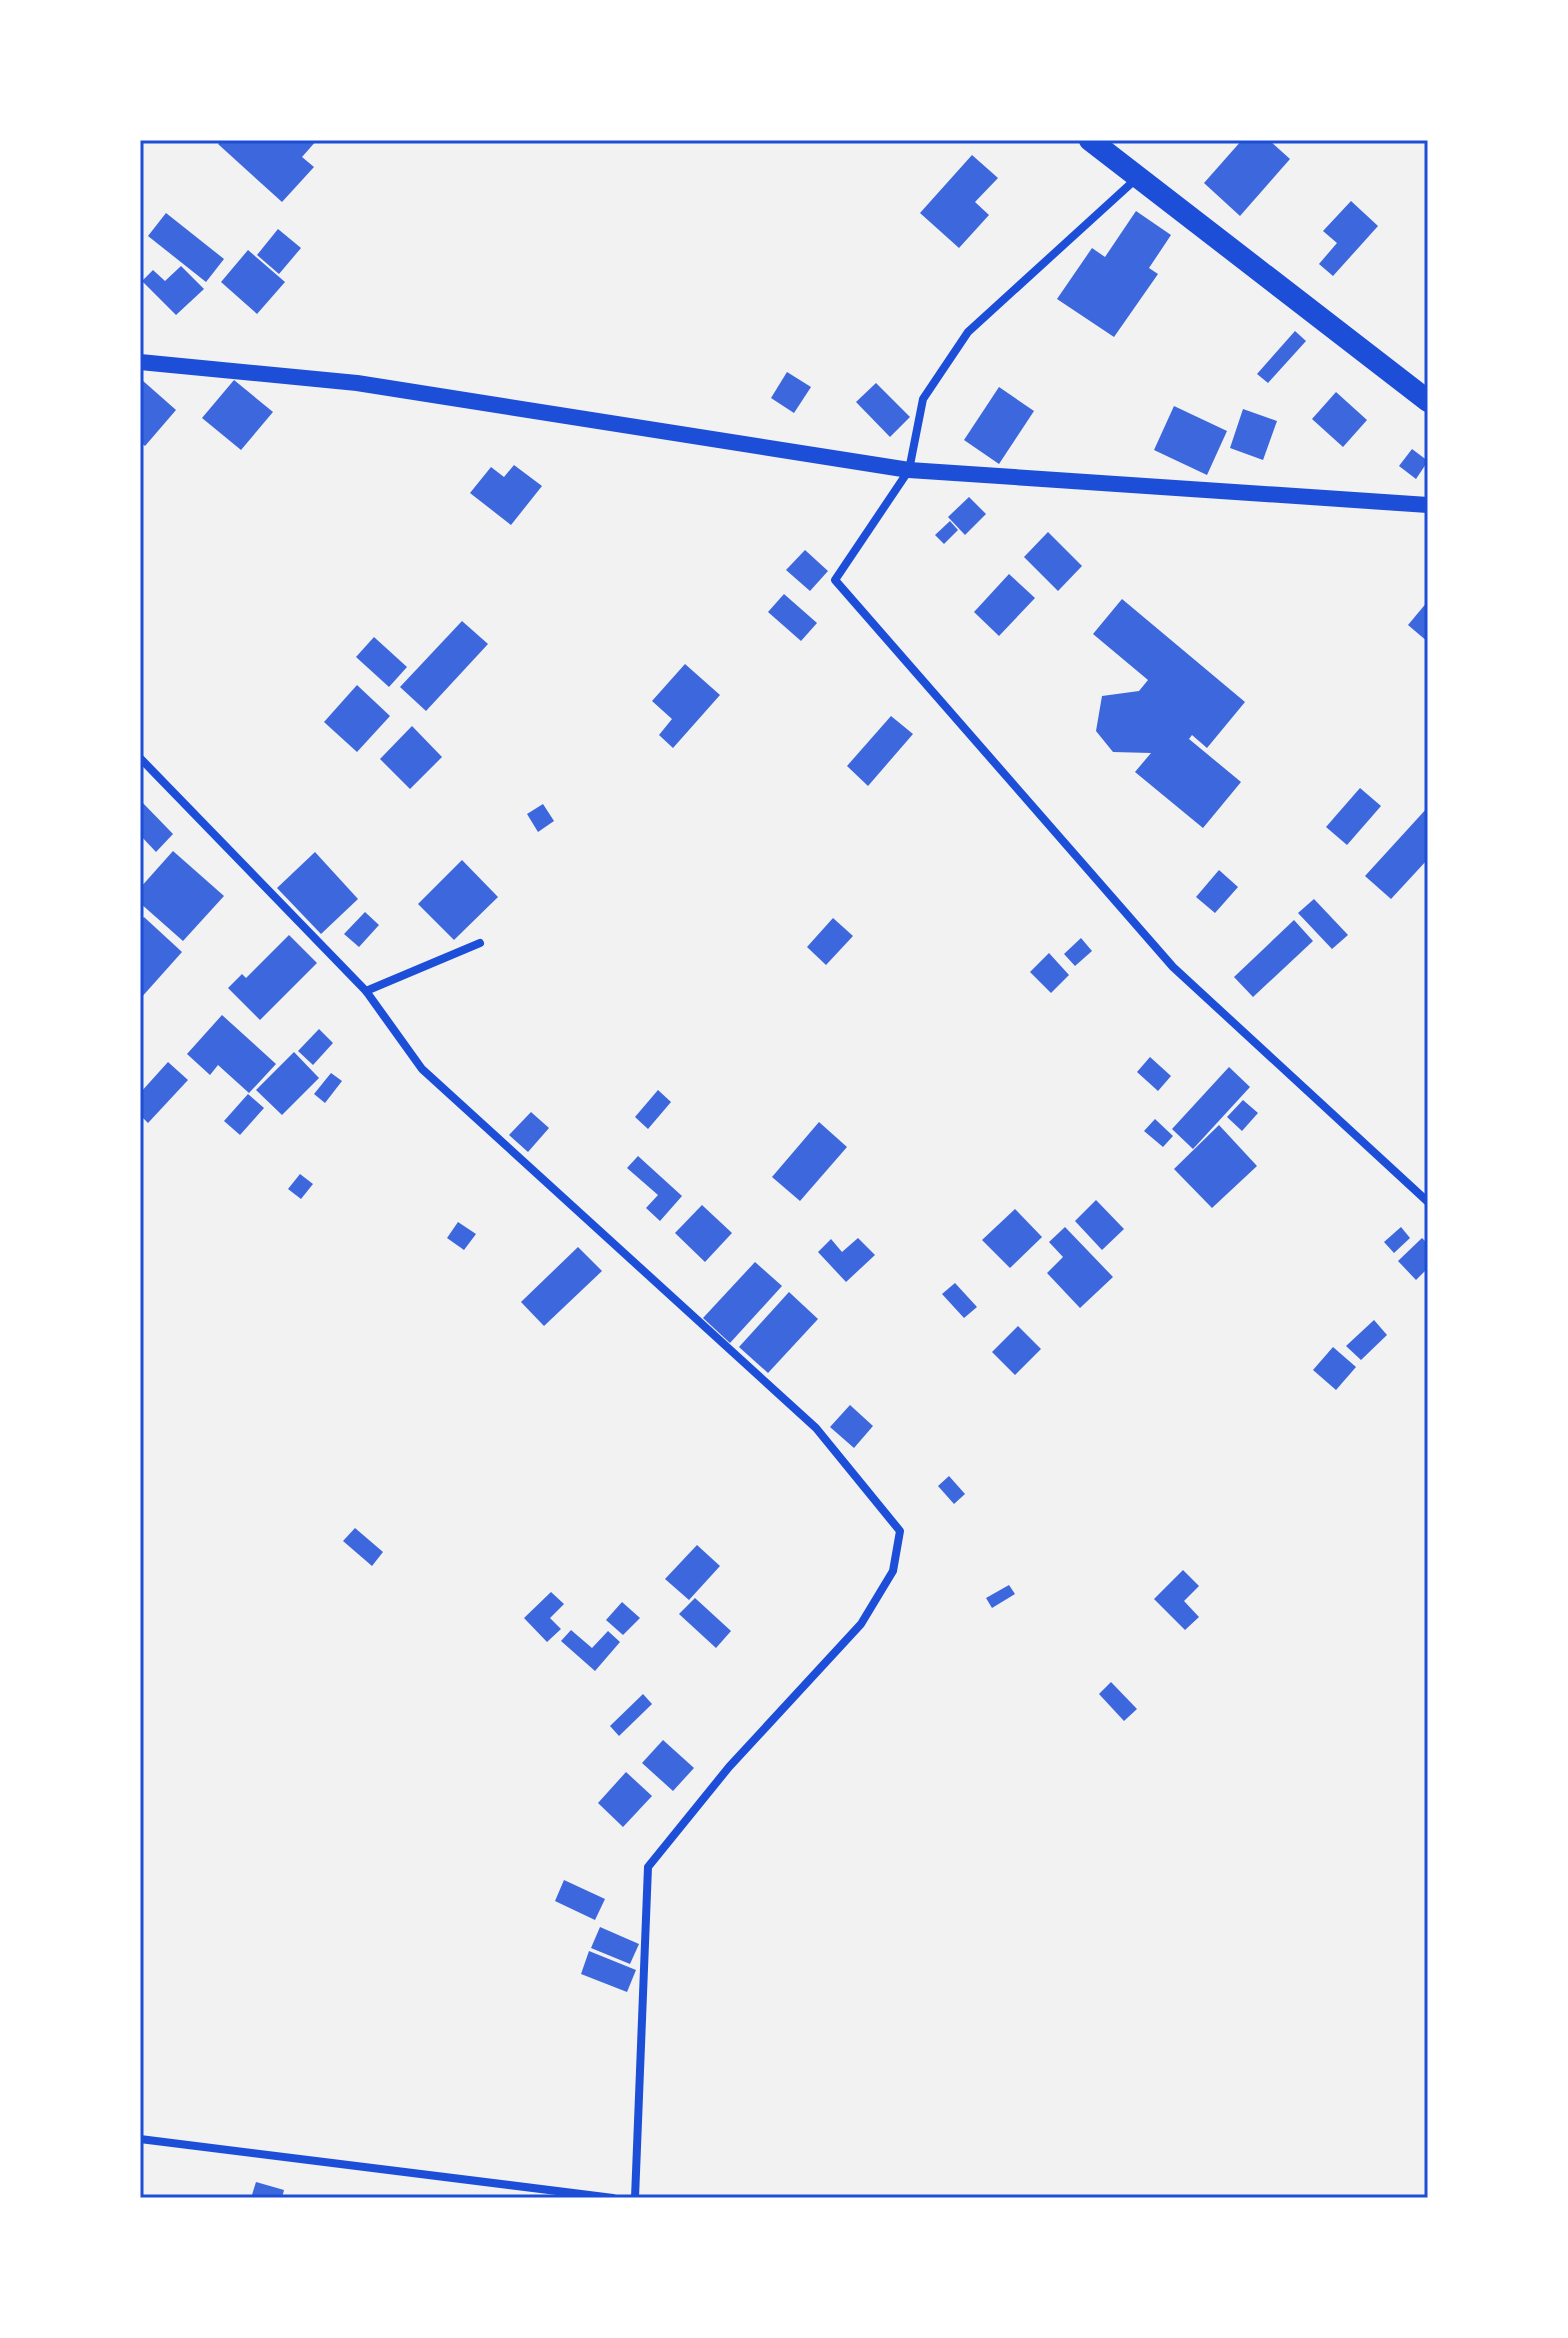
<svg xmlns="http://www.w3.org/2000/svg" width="1568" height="2338" viewBox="0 0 1568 2338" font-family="'Archivo Narrow',sans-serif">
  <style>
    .building { fill: #3d67dc }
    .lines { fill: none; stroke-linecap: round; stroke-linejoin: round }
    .minor { stroke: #1d4ed8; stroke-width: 8 }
    .secondary { stroke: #1d4ed8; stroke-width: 16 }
    .trunk { stroke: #1d4ed8; stroke-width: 22 }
    .neatline { fill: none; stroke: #1d4ed8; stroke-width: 3 }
  </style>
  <rect width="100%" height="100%" fill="#f2f2f2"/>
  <!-- building -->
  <g class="building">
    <path d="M222,140H317L302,157L314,167L282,202L218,144Z"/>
    <path d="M1242,140H1269L1290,159L1240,216L1204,183Z"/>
    <path d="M972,155L998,178L975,202L989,215L959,248L920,213Z"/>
    <path d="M1351,201L1378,226L1333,276L1319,264L1337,243L1323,231Z"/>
    <path d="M1136,211L1171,235L1149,268L1158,274L1114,337L1057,299L1092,248L1105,257Z"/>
    <path d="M166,213L224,259L206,282L148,236Z"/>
    <path d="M278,229L301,248L279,274L257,255Z"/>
    <path d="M248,250L285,282L257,314L221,282Z"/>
    <path d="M181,266L204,289L176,315L142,281L153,270L165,281Z"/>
    <path d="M1295,331L1306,341L1268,383L1257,374Z"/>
    <path d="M787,372L811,387L794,413L771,398Z"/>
    <path d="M142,380L176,410L145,446L140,442V382Z"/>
    <path d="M234,380L273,412L241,450L202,418Z"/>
    <path d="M876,383L910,417L890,437L856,402Z"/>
    <path d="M999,387L1034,411L999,464L964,440Z"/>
    <path d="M1336,392L1367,420L1343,447L1312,419Z"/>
    <path d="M1174,406L1227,431L1207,475L1154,450Z"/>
    <path d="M1243,409L1277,421L1263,460L1230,448Z"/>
    <path d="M1412,449L1428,461L1416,479L1399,466Z"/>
    <path d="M514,465L542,486L511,525L470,493L491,467L504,477Z"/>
    <path d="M969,497L986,514L965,535L948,517Z"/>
    <path d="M950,521L958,530L944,544L935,535Z"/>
    <path d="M1048,532L1082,566L1058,591L1024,557Z"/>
    <path d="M805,550L828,571L810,591L786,570Z"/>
    <path d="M1009,574L1035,598L999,636L974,612Z"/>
    <path d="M784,594L817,623L801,641L768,612Z"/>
    <path d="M1122,599L1245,702L1207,748L1192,735L1189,739L1241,782L1203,828L1135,772L1151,753L1113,752L1096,731L1102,696L1139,691L1148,680L1093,634Z"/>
    <path d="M1428,601V642L1408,625Z"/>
    <path d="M462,621L488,644L426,711L400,687Z"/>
    <path d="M374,637L407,667L389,687L356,657Z"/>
    <path d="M685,664L720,695L673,748L659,735L672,719L652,701Z"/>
    <path d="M357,685L390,716L357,752L324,722Z"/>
    <path d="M891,716L913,734L868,786L847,766Z"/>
    <path d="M412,726L442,757L410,789L380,759Z"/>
    <path d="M1360,788L1381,806L1347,845L1326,827Z"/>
    <path d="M140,800L173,834L156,852L140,835Z"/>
    <path d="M543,804L554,821L538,832L527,814Z"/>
    <path d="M1428,807V859L1391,899L1365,876Z"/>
    <path d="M173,851L224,896L183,941L140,903V888Z"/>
    <path d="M315,852L358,899L321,934L277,888Z"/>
    <path d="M462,860L498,897L454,940L418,904Z"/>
    <path d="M1219,870L1238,887L1215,913L1196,897Z"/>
    <path d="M1314,899L1348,935L1332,949L1298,913Z"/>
    <path d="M365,912L379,925L359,947L344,934Z"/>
    <path d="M144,917L182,952L140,999V921Z"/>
    <path d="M833,918L853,936L826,965L807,947Z"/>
    <path d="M1294,920L1313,941L1253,997L1234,977Z"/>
    <path d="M289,935L317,963L260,1020L228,988L242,974L246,978Z"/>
    <path d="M1081,938L1092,951L1075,966L1064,954Z"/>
    <path d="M1049,953L1069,975L1051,993L1030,972Z"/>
    <path d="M222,1015L276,1064L249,1093L218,1065L210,1075L187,1054Z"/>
    <path d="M319,1029L333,1043L313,1065L298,1051Z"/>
    <path d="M294,1052L319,1078L282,1115L256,1090Z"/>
    <path d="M1150,1057L1171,1076L1158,1091L1137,1072Z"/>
    <path d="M168,1062L188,1080L148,1123L140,1115V1093Z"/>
    <path d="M1229,1067L1250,1087L1193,1149L1172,1129Z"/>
    <path d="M331,1073L342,1081L325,1103L314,1094Z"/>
    <path d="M658,1090L671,1102L648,1129L635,1117Z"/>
    <path d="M248,1094L264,1108L240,1135L224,1121Z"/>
    <path d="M1243,1100L1258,1113L1242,1131L1227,1117Z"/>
    <path d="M531,1112L549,1128L528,1152L509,1135Z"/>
    <path d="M1155,1119L1173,1136L1163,1147L1144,1131Z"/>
    <path d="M819,1122L847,1147L800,1201L772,1177Z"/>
    <path d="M1219,1125L1257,1166L1212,1208L1174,1169Z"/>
    <path d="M638,1156L682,1196L660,1221L646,1208L658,1195L627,1168Z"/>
    <path d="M300,1174L313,1184L301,1199L288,1189Z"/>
    <path d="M1096,1200L1124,1229L1102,1250L1075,1221Z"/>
    <path d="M702,1205L732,1233L705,1262L675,1233Z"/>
    <path d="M1015,1209L1042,1237L1010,1268L982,1240Z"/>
    <path d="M458,1222L476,1234L464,1250L447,1238Z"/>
    <path d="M1065,1227L1113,1277L1080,1308L1047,1273L1063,1257L1049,1242Z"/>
    <path d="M1401,1227L1410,1238L1394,1253L1384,1242Z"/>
    <path d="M858,1238L875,1255L846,1282L818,1252L831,1239L842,1252Z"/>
    <path d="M1422,1238L1428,1244V1268L1416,1280L1398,1261Z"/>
    <path d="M578,1247L602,1271L544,1326L521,1302Z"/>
    <path d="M755,1262L782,1286L730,1343L703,1318Z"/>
    <path d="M955,1283L977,1307L964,1318L942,1294Z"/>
    <path d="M789,1292L818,1319L768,1373L739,1347Z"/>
    <path d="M1374,1320L1387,1335L1361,1360L1346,1346Z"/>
    <path d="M1018,1326L1041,1349L1015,1375L992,1352Z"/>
    <path d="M1333,1347L1356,1367L1336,1390L1313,1370Z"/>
    <path d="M850,1405L873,1426L854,1448L830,1427Z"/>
    <path d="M949,1476L965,1494L954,1504L938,1486Z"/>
    <path d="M355,1528L383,1552L372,1566L343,1541Z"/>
    <path d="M697,1545L720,1566L689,1600L665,1579Z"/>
    <path d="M1183,1570L1199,1586L1184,1601L1199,1617L1185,1630L1154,1599Z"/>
    <path d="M1009,1585L1015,1594L992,1608L986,1598Z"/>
    <path d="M551,1592L564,1604L550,1618L561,1629L547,1642L524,1618Z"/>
    <path d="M695,1598L731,1631L716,1648L679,1614Z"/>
    <path d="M622,1602L640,1618L623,1635L606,1620Z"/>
    <path d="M571,1630L592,1648L608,1631L620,1642L595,1671L561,1641Z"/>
    <path d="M1111,1682L1137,1709L1124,1721L1099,1694Z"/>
    <path d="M643,1694L652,1704L619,1736L610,1726Z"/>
    <path d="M663,1740L694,1768L673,1791L642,1763Z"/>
    <path d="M626,1772L652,1796L623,1827L598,1803Z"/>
    <path d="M564,1880L605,1899L595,1920L555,1901Z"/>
    <path d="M600,1927L639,1944L630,1964L591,1948Z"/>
    <path d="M589,1951L636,1970L627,1992L581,1974Z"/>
    <path d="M256,2182L284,2190L282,2198H251Z"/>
  </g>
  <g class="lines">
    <!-- minor -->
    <g class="minor">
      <path d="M1137,178L968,332L923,399L909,470L835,580L1173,967L1428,1202"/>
      <path d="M140,758L366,991L422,1069L816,1428L900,1531L893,1571L861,1624L729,1767L648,1867L635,2198"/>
      <path d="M366,991L480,943"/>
      <path d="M140,2139L613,2198"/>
    </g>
    <!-- secondary -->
    <path class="secondary" d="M140,362L357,383L909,470L1428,505"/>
    <!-- trunk -->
    <path class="trunk" d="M1090,140L1428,401"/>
  </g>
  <!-- border -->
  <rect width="1568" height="2338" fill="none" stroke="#ffffff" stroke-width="284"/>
  <rect x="142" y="142" width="1284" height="2054" class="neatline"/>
</svg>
